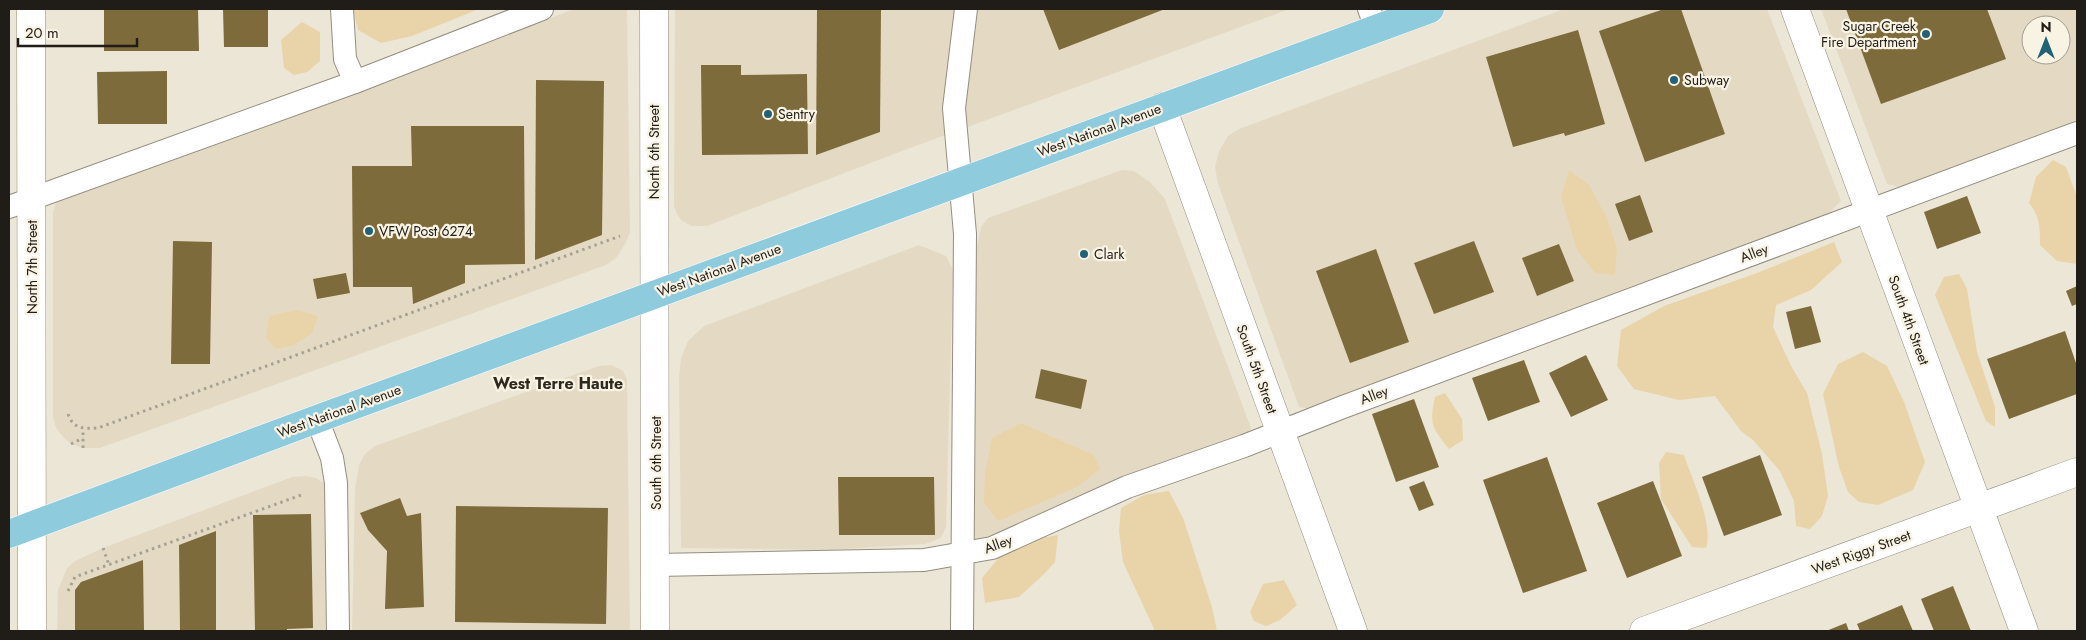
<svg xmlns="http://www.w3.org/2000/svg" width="2086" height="640" viewBox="0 0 2086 640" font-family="Jost,sans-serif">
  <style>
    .built { fill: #e4dac4; fill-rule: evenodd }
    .green { fill: #e8d4a8 }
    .building { fill: #7e6b3b }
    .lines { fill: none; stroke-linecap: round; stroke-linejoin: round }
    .service-casing { stroke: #948e80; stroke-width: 24 }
    .minor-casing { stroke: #948e80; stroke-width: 29 }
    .primary-casing { stroke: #fff; stroke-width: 29 }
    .path { stroke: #a6a195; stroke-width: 3; stroke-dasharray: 2.5 4; stroke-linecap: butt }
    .service { stroke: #fff; stroke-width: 22 }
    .minor { stroke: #fff; stroke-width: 28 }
    .primary { stroke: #8ecbdd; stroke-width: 28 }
    .poi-dot { fill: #206276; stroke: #f9f3e4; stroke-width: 2 }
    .labels { text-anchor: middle; stroke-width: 4.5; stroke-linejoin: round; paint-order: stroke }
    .poi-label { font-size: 14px; fill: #201d18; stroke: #f9f3e4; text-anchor: start }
    .street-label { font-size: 14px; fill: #201d18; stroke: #f9f3e4 }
    .quarter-label { font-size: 16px; font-weight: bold; fill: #2e291e; stroke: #f9f3e4 }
  </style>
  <rect width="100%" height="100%" fill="#ece6d6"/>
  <!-- built -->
  <g class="built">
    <path d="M574,9H627L630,233L625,244L616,258L606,265L100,448H83L71,444L64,438L56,428L53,418V212L56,203L62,196L360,92Z"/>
    <path d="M675,9H1290L902,151L707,226H691L681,220L677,214L674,206Z"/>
    <path d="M1564,9H1767L1841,201L1826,216L1310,409L1299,407L1218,184L1215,167L1219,151L1228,136L1239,129Z"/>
    <path d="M1821,9H2077V120L1900,187L1887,184ZM2031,25H2061V55H2031Z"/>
    <path d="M1122,170L1134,171L1150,182L1165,199L1251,428L1246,434L979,544L973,539L976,250L981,227L988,218Z"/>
    <path d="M919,245L946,256L953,270L946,527L941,538L925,544L830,550L681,548L679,377L681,358L688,341L704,326Z"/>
    <path d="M612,365L623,371L627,379L630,631H352L355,489L359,465L365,454L375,446L599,366Z"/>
    <path d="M305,476L316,478L325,484L327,631H57L58,590L67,568L75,561L103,548L292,477Z"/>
  </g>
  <!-- green -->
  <g class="green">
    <path d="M353,9H479L412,36L381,43L358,30Z"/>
    <path d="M302,22L320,32V61L307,72L294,75L284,68L281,40Z"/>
    <path d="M2053,160L2066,167L2077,197V264L2057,261L2040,245C2040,228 2040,216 2029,203L2036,177Z"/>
    <path d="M1569,170L1589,185L1607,218L1617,249L1615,275L1595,273L1577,250L1561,197Z"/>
    <path d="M1834,242L1842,262L1811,290L1776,305L1773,327L1791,366L1807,393L1822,454L1828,496L1822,516L1810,529L1796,526L1794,501L1780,471L1753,440L1741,431L1715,396L1679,400L1634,389L1617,366L1621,330L1664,306L1757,273Z"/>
    <path d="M1959,274L1967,289L1977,352L1995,407V427L1986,421L1935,295L1944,277Z"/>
    <path d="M297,310L318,316L312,333L292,346L276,349L266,338L269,316Z"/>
    <path d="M1863,352L1887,366L1904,402L1925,462L1913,490L1878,505L1859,502L1848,492L1839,467L1823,394L1838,364Z"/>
    <path d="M1445,393L1462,419L1463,440L1449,449C1432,428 1429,424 1435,397Z"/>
    <path d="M1021,423L1094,455L1100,469L1077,487L998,521L984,503L985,474L992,438Z"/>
    <path d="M1666,452L1684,455C1692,479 1714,525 1706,548L1692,547L1661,499L1659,463Z"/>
    <path d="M1169,491L1183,518L1212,607L1217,631H1155L1123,562L1119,531L1121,508L1144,495Z"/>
    <path d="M1058,535L1055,562L1045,573L1019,597L985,603L982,578L1002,554L1042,538Z"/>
    <path d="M1284,580L1297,605L1280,620L1266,626L1254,621L1250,612L1263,584Z"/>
  </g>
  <!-- building -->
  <g class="building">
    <path d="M104,9H198L199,51H104Z"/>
    <path d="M223,9H268V47H224Z"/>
    <path d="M817,9H881L880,132L816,155Z"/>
    <path d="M1043,9H1165L1059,50Z"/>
    <path d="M1664,9H1681L1725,134L1645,162L1599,31Z"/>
    <path d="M1846,9H1987L2006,59L1881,104Z"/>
    <path d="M1578,30L1605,124L1565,136L1564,133L1513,147L1486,57Z"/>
    <path d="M701,65H741V75L807,74L808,154L702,155Z"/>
    <path d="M167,71V124H98L97,72Z"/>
    <path d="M536,80L604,81L602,235L535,260Z"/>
    <path d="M411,126H524L525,264L465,265V283L413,304L412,287H353L352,166H412Z"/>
    <path d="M1640,195L1653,232L1629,241L1615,204Z"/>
    <path d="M1967,196L1981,233L1937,249L1924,212Z"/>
    <path d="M173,241L212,242L210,364H171Z"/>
    <path d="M1474,241L1494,292L1434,314L1414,263Z"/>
    <path d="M1559,244L1574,281L1537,296L1522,258Z"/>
    <path d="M1376,249L1409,342L1350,363L1316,271Z"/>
    <path d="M346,273L350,293L317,299L313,279Z"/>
    <path d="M2077,286V304L2072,306L2066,291Z"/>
    <path d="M1811,306L1821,342L1795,349L1786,312Z"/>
    <path d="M2065,331L2077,366V394L2009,419L1987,359Z"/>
    <path d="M1586,355L1608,400L1571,417L1549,373Z"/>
    <path d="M1524,360L1540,402L1488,421L1472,378Z"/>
    <path d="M1041,369L1087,380L1081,409L1035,398Z"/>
    <path d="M1414,399L1439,467L1396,482L1372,414Z"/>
    <path d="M1760,455L1782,515L1724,536L1702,477Z"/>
    <path d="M1547,457L1587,571L1523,593L1483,480Z"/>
    <path d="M838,477H934L935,535H839Z"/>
    <path d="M1424,481L1434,505L1419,511L1409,487Z"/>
    <path d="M1653,481L1682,556L1627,578L1597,503Z"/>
    <path d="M400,498L407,516L421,513L424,607L385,609L387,551L368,530L360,513Z"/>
    <path d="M456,506L608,508L606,624L455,622Z"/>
    <path d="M311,514L313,628L287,629V631H255L253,515Z"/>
    <path d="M216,531V631H180L179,545Z"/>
    <path d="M143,560L144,631H75V590L81,582Z"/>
    <path d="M1953,586L1971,631H1934L1921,599Z"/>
    <path d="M1902,605L1913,631H1860L1857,624Z"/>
    <path d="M1846,623L1849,631H1826Z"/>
  </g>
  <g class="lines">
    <!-- service casing -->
    <g class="service-casing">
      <g id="service">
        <path d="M342,9L345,59L355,82"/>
        <path d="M1369,9L1376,28"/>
        <path d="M9,207L355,82L542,9"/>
        <path d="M317,419L332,458L336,483L338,631"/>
        <path d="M655,565L924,560L992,548L1127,487L1244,446L1343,407L2077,133"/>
        <path d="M962,631L965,234L954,108L966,9"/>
      </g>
    </g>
    <!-- minor casing -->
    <g class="minor-casing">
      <g id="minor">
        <path d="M31,9L32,631"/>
        <path d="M654,9L655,631"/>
        <path d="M1795,9L2024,631"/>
        <path d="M1162,107L1353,631"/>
        <path d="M1644,631L2077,472"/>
      </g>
    </g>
    <!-- primary casing -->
    <g class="primary-casing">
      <path id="primary" d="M9,534L317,419L1430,9"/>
    </g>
    <!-- path -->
    <g class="path">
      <path d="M68,414C73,429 84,429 98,428L620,236"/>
      <path d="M71,444L83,438"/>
      <path d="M83,448V429"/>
      <path d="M103,548L109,565"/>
      <path d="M68,591L75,577L83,574L304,494"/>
    </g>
    <!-- service -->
    <use href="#service" class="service"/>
    <!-- minor -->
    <use href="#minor" class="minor"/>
    <!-- primary -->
    <use href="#primary" class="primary"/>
  </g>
  <!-- markers -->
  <g class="poi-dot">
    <circle cx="1926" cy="34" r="5"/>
    <circle cx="1674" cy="80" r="5"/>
    <circle cx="768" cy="114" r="5"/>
    <circle cx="369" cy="231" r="5"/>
    <circle cx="1084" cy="254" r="5"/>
  </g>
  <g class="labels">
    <!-- poi labels -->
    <g class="poi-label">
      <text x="1916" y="31" text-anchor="end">Sugar Creek<tspan x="1916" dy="16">Fire Department</tspan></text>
      <text x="1684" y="85">Subway</text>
      <text x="778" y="119">Sentry</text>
      <text x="379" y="236">VFW Post 6274</text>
      <text x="1094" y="259">Clark</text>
    </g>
    <!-- street labels -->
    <g class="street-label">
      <text transform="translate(1099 130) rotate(-20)" y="5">West National Avenue</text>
      <text transform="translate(654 152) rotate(-90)" y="5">North 6th Street</text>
      <text transform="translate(1754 253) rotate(-21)" y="5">Alley</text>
      <text transform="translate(32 267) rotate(-90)" y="5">North 7th Street</text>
      <text transform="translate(719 270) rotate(-20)" y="5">West National Avenue</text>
      <text transform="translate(1909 320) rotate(70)" y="5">South 4th Street</text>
      <text transform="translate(1257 369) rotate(70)" y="5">South 5th Street</text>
      <text transform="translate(1374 395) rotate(-21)" y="5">Alley</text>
      <text transform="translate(339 411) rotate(-20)" y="5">West National Avenue</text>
      <text transform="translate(656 463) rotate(-90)" y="5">South 6th Street</text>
      <text transform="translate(998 544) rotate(-20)" y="5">Alley</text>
      <text transform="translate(1861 552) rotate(-20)" y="5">West Riggy Street</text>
    </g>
    <!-- quarter labels -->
    <g class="quarter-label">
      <text x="558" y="389">West Terre Haute</text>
    </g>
  </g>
  <!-- border -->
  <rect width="2086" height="640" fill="none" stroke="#201d18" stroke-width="20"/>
  <!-- north arrow -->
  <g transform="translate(2046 40)"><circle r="24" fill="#f9f3e4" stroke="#a29d92"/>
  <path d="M0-4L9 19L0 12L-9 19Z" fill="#206276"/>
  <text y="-8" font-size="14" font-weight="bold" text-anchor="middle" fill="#201d18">N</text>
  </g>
  <!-- scale -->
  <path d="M18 38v8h119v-8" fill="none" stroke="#201d18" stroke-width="2.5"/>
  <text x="25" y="38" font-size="15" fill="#201d18" stroke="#f9f3e4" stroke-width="4" paint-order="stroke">20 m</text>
</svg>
